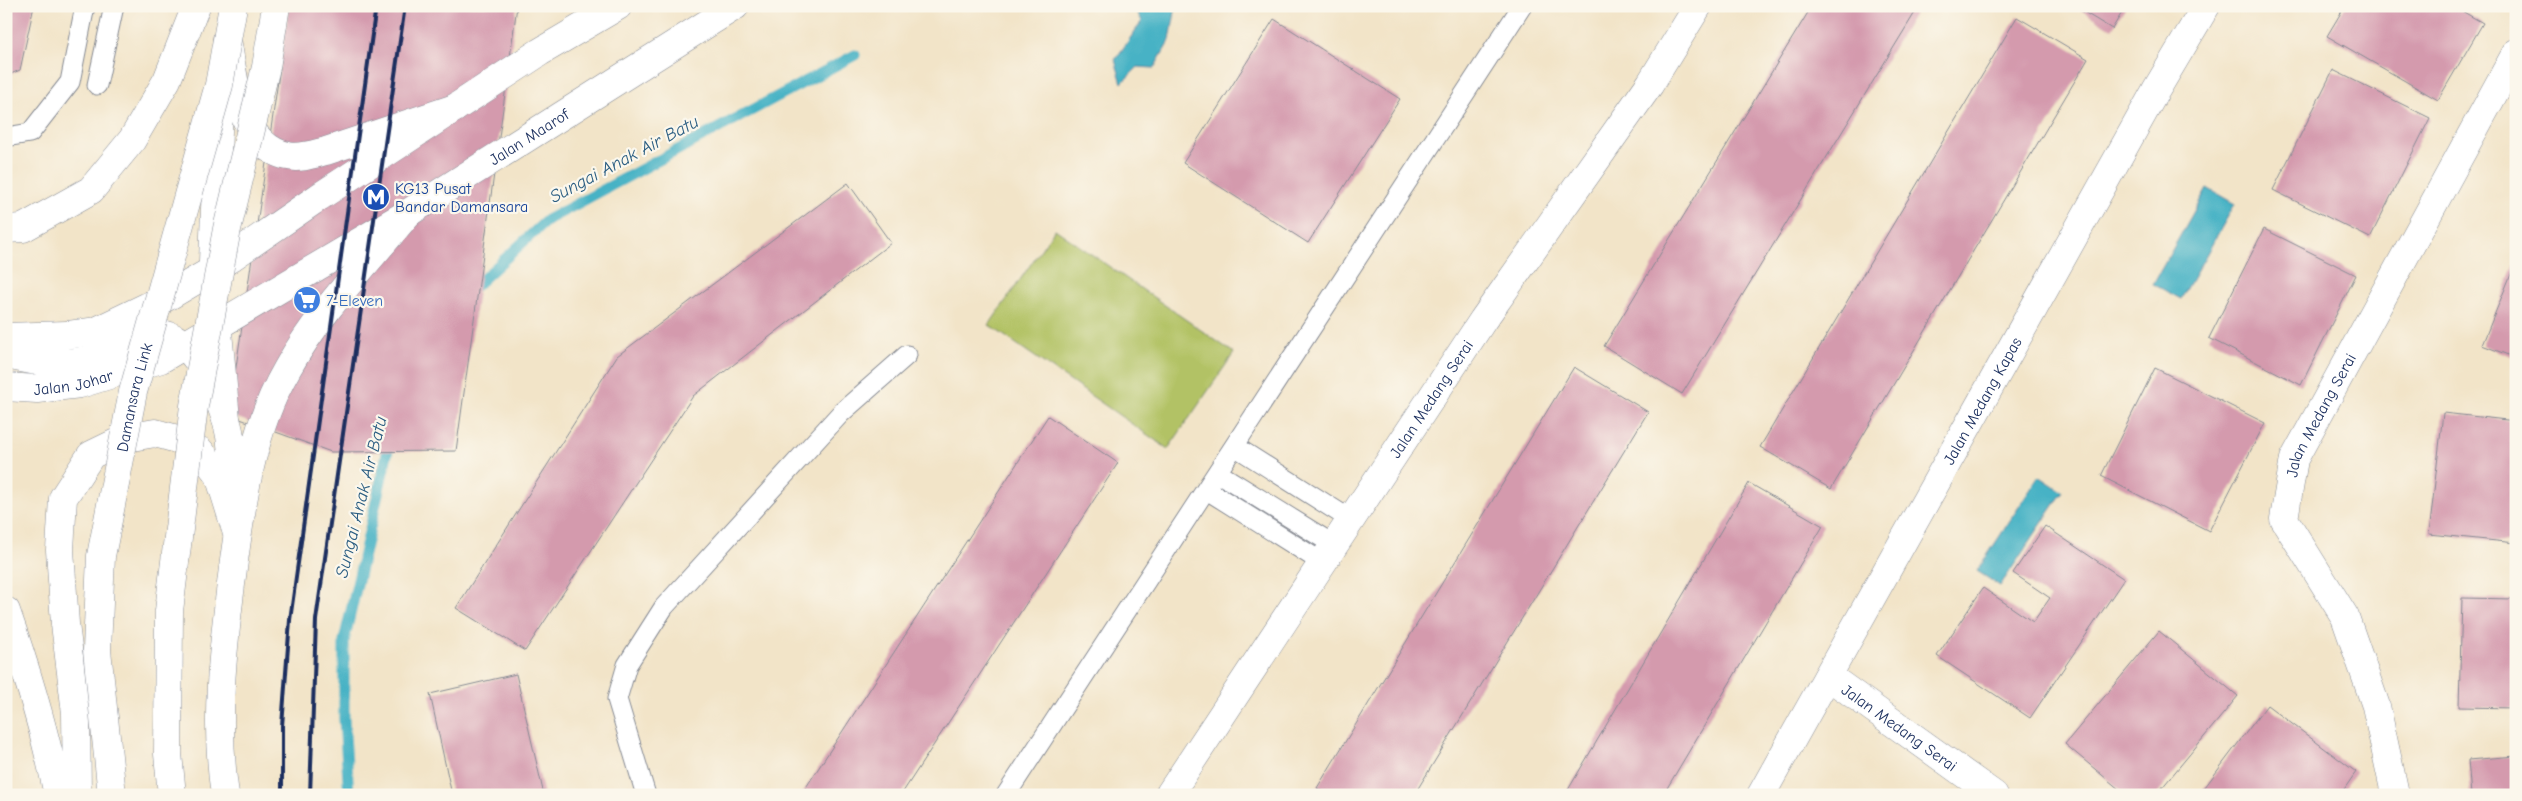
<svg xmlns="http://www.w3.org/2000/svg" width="2522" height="801" viewBox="0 0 2522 801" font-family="'Comic Neue',sans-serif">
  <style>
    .green { fill: #b2c265; stroke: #667862 }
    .water { fill: #47b2c5; stroke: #317092 }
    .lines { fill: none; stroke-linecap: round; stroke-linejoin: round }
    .stream { stroke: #47b2c5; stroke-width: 11 }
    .building { fill: #d49aad }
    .service-casing { stroke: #868a93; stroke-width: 21 }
    .minor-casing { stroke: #868a93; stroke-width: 29 }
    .secondary-casing { stroke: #868a93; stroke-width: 29 }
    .motorway-casing { stroke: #868a93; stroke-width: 29 }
    .service { stroke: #fff; stroke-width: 19 }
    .minor { stroke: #fff; stroke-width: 28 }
    .secondary { stroke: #fff; stroke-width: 28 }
    .motorway { stroke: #fff; stroke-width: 28 }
    .rail { stroke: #1b2f5e; stroke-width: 4 }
    .motorway-bridge-casing { stroke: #868a93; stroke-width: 29; stroke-linecap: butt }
    .motorway-bridge { stroke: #fff; stroke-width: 28 }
    .labels { text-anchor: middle; stroke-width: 4.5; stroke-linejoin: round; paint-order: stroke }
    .street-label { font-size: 16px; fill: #1b2f5e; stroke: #fbf7ec }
    .transit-label { font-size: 16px; fill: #164399; stroke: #fbf7ec; text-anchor: start }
    .shop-label { font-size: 16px; fill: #366cbe; stroke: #fbf7ec; text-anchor: start }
    .water-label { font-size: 18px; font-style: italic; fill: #2a5d82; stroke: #fbf7ec }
  </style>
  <rect width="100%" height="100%" fill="#fbf7ec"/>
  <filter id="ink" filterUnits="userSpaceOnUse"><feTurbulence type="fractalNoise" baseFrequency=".02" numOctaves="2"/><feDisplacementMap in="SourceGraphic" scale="10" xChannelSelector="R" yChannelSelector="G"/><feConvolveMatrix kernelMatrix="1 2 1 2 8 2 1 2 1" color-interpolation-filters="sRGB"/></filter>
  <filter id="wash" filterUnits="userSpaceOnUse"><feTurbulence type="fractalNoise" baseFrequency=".0096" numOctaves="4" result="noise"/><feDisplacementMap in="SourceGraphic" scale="20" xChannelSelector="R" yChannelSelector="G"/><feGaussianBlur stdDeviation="1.12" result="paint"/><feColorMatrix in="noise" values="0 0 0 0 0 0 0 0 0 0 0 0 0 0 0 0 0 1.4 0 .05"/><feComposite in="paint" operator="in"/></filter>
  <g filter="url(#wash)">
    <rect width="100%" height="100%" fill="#f2e4c8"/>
    <!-- green -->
    <path class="green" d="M1055,229L1234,353L1168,449L989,325Z"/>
    <!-- water -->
    <g class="water">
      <path d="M1134,6H1176L1170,40L1154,68L1138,67L1122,83L1115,60L1142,21Z"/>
      <path d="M2207,188L2235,204L2181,299L2153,284Z"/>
      <path d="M2039,476L2063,492L2000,586L1977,571Z"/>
    </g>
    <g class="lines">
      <!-- stream -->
      <g class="stream">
        <path d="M469,292L547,220L855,55"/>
        <path d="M349,795L344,719V641L391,437"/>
      </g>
    </g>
    <g id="blocks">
      <!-- building -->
      <g class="building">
        <path d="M6,6H34L20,70L6,76Z"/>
        <path d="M289,6H517L456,451L331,452L229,415Z"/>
        <path d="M1812,6H1919L1682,394L1604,346Z"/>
        <path d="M2074,6H2126L2112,29Z"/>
        <path d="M2345,6H2453L2483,23L2438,100L2327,36Z"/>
        <path d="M2017,17L2088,59L1831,489L1760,447Z"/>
        <path d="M1274,19L1400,99L1308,243L1183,163Z"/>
        <path d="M2333,70L2430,118L2370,238L2273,190Z"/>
        <path d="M848,183L891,243L693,396L525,651L456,608L617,356Z"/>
        <path d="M2264,229L2356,275L2301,385L2209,338Z"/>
        <path d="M2516,262V358L2482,345Z"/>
        <path d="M1574,367L1648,412L1414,795H1328L1317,788Z"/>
        <path d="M2155,368L2265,423L2209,531L2101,476Z"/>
        <path d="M2443,413L2516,421V543L2429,534Z"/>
        <path d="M1048,416L1118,463L901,795H801Z"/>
        <path d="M1749,483L1823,526L1663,795H1565Z"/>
        <path d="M2045,526L2124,579L2030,718L1937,656L1983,588L2033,622L2050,598L2013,573Z"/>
        <path d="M2462,598L2516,599V708L2459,707Z"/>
        <path d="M2159,631L2238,696L2156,795H2126L2065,744Z"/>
        <path d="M516,674L544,795H452L430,694Z"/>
        <path d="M2267,705L2356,772L2340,795H2199Z"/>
        <path d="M2516,756V795H2471L2468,760Z"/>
      </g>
    </g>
  </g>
  <g filter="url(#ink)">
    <use href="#blocks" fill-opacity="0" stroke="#868a93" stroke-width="1"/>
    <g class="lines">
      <!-- service casing -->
      <g class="service-casing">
        <g id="service">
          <path d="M97,85L114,6"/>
          <path d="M6,137L30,133L70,82L85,6"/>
          <path d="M1236,447L1351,520"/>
          <path d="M1218,473L1334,545"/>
          <path d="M1207,490L1323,563"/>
          <path d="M646,795L617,699L627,665L664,607L841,413L907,355"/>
          <path d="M1006,795L1522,6"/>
        </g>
      </g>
      <!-- minor casing -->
      <g class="minor-casing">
        <g id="minor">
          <path id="s1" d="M1828,676L1994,795"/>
          <path id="s2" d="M1169,795L1483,320L1650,84L1698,6"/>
          <path id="s3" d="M1761,795L2156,90L2206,6"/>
          <path id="s4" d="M2393,795L2394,789L2376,706L2345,617L2284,519L2294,459L2516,53"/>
        </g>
      </g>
      <!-- secondary casing -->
      <g class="secondary-casing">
        <g id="secondary">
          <path d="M6,337L67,335L96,331L169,296L213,270L319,197L540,52L618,6"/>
          <path id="s5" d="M6,387L37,389L80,384L161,359L408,213L735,6"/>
        </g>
      </g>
      <!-- motorway casing -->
      <g class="motorway-casing">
        <g id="motorway">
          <path d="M227,39C234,78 239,146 288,156C300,159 314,154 326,151L455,108"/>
          <path d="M6,229L23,228L91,190L132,140L167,80L196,6"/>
          <path d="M213,262L219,105"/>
          <path d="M216,310L226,419"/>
          <path d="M6,355C31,360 60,367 86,360C108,354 135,336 157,334C194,331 225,406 230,436C233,456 233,477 235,497"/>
          <path d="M6,611C27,671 45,732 58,795"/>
          <path d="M77,795L76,713L65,624L60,550L63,498L91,455L126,438L155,433L177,439L200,451L219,475L236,530"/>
          <path d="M225,795C214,722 223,648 232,576C241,506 251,431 287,369C319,312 367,263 408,213"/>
        </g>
      </g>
      <!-- service -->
      <use href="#service" class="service"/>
      <!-- minor -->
      <use href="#minor" class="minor"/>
      <!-- secondary -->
      <use href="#secondary" class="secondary"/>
      <!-- motorway -->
      <use href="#motorway" class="motorway"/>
      <!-- rail -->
      <g class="rail">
        <path d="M282,795V726L290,620L376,6"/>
        <path d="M310,795L316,620L405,6"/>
      </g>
      <!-- motorway-bridge casing -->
      <g class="motorway-bridge-casing">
        <g id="motorway-bridge">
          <path id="s6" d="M112,795L97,650L101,556L133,392L219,85L233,6"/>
          <path d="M172,795L168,754L169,611L194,406L227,229L266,67L276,6"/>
        </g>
      </g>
      <!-- motorway-bridge -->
      <use href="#motorway-bridge" class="motorway-bridge"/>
    </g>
  </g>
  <!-- icons -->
  <defs>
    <g id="metro-disc" transform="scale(1.4375)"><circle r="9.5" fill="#1a4fb4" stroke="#fbf7ec"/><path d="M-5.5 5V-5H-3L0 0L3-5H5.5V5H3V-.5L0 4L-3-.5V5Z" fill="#fff"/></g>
    <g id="supermarket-disc" transform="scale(1.4375)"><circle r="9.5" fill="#3f7fe0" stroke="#fbf7ec"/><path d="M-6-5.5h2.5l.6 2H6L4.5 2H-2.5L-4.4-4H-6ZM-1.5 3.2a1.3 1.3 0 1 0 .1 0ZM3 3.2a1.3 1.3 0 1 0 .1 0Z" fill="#fff"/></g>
  </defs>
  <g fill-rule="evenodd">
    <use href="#metro-disc" x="376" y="197"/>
    <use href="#supermarket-disc" x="307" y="300"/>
  </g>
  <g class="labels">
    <!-- street labels -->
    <g class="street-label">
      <text dy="6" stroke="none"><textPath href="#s5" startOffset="589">Jalan Maarof</textPath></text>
      <text dy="6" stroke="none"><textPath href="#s5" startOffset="68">Jalan Johar</textPath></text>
      <text dy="6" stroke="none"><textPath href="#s6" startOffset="402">Damansara Link</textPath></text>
      <text dy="6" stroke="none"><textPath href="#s2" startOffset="475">Jalan Medang Serai</textPath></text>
      <text dy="6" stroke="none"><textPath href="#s3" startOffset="452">Jalan Medang Kapas</textPath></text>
      <text dy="6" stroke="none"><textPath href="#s4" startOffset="412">Jalan Medang Serai</textPath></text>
      <text dy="6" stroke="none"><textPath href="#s1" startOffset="88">Jalan Medang Serai</textPath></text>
    </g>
    <!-- transit labels -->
    <g class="transit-label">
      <text x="395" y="194">KG13 Pusat<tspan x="395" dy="18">Bandar Damansara</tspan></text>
    </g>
    <!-- shop labels -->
    <g class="shop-label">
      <text x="326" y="306">7-Eleven</text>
    </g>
    <!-- water labels -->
    <g class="water-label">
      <text transform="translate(624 159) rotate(-28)" y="6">Sungai Anak Air Batu</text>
      <text transform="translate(361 497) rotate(-76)" y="6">Sungai Anak Air Batu</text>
    </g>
  </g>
  <!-- margin -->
  <rect width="2522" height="801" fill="none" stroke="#fbf7ec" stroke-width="25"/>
</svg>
